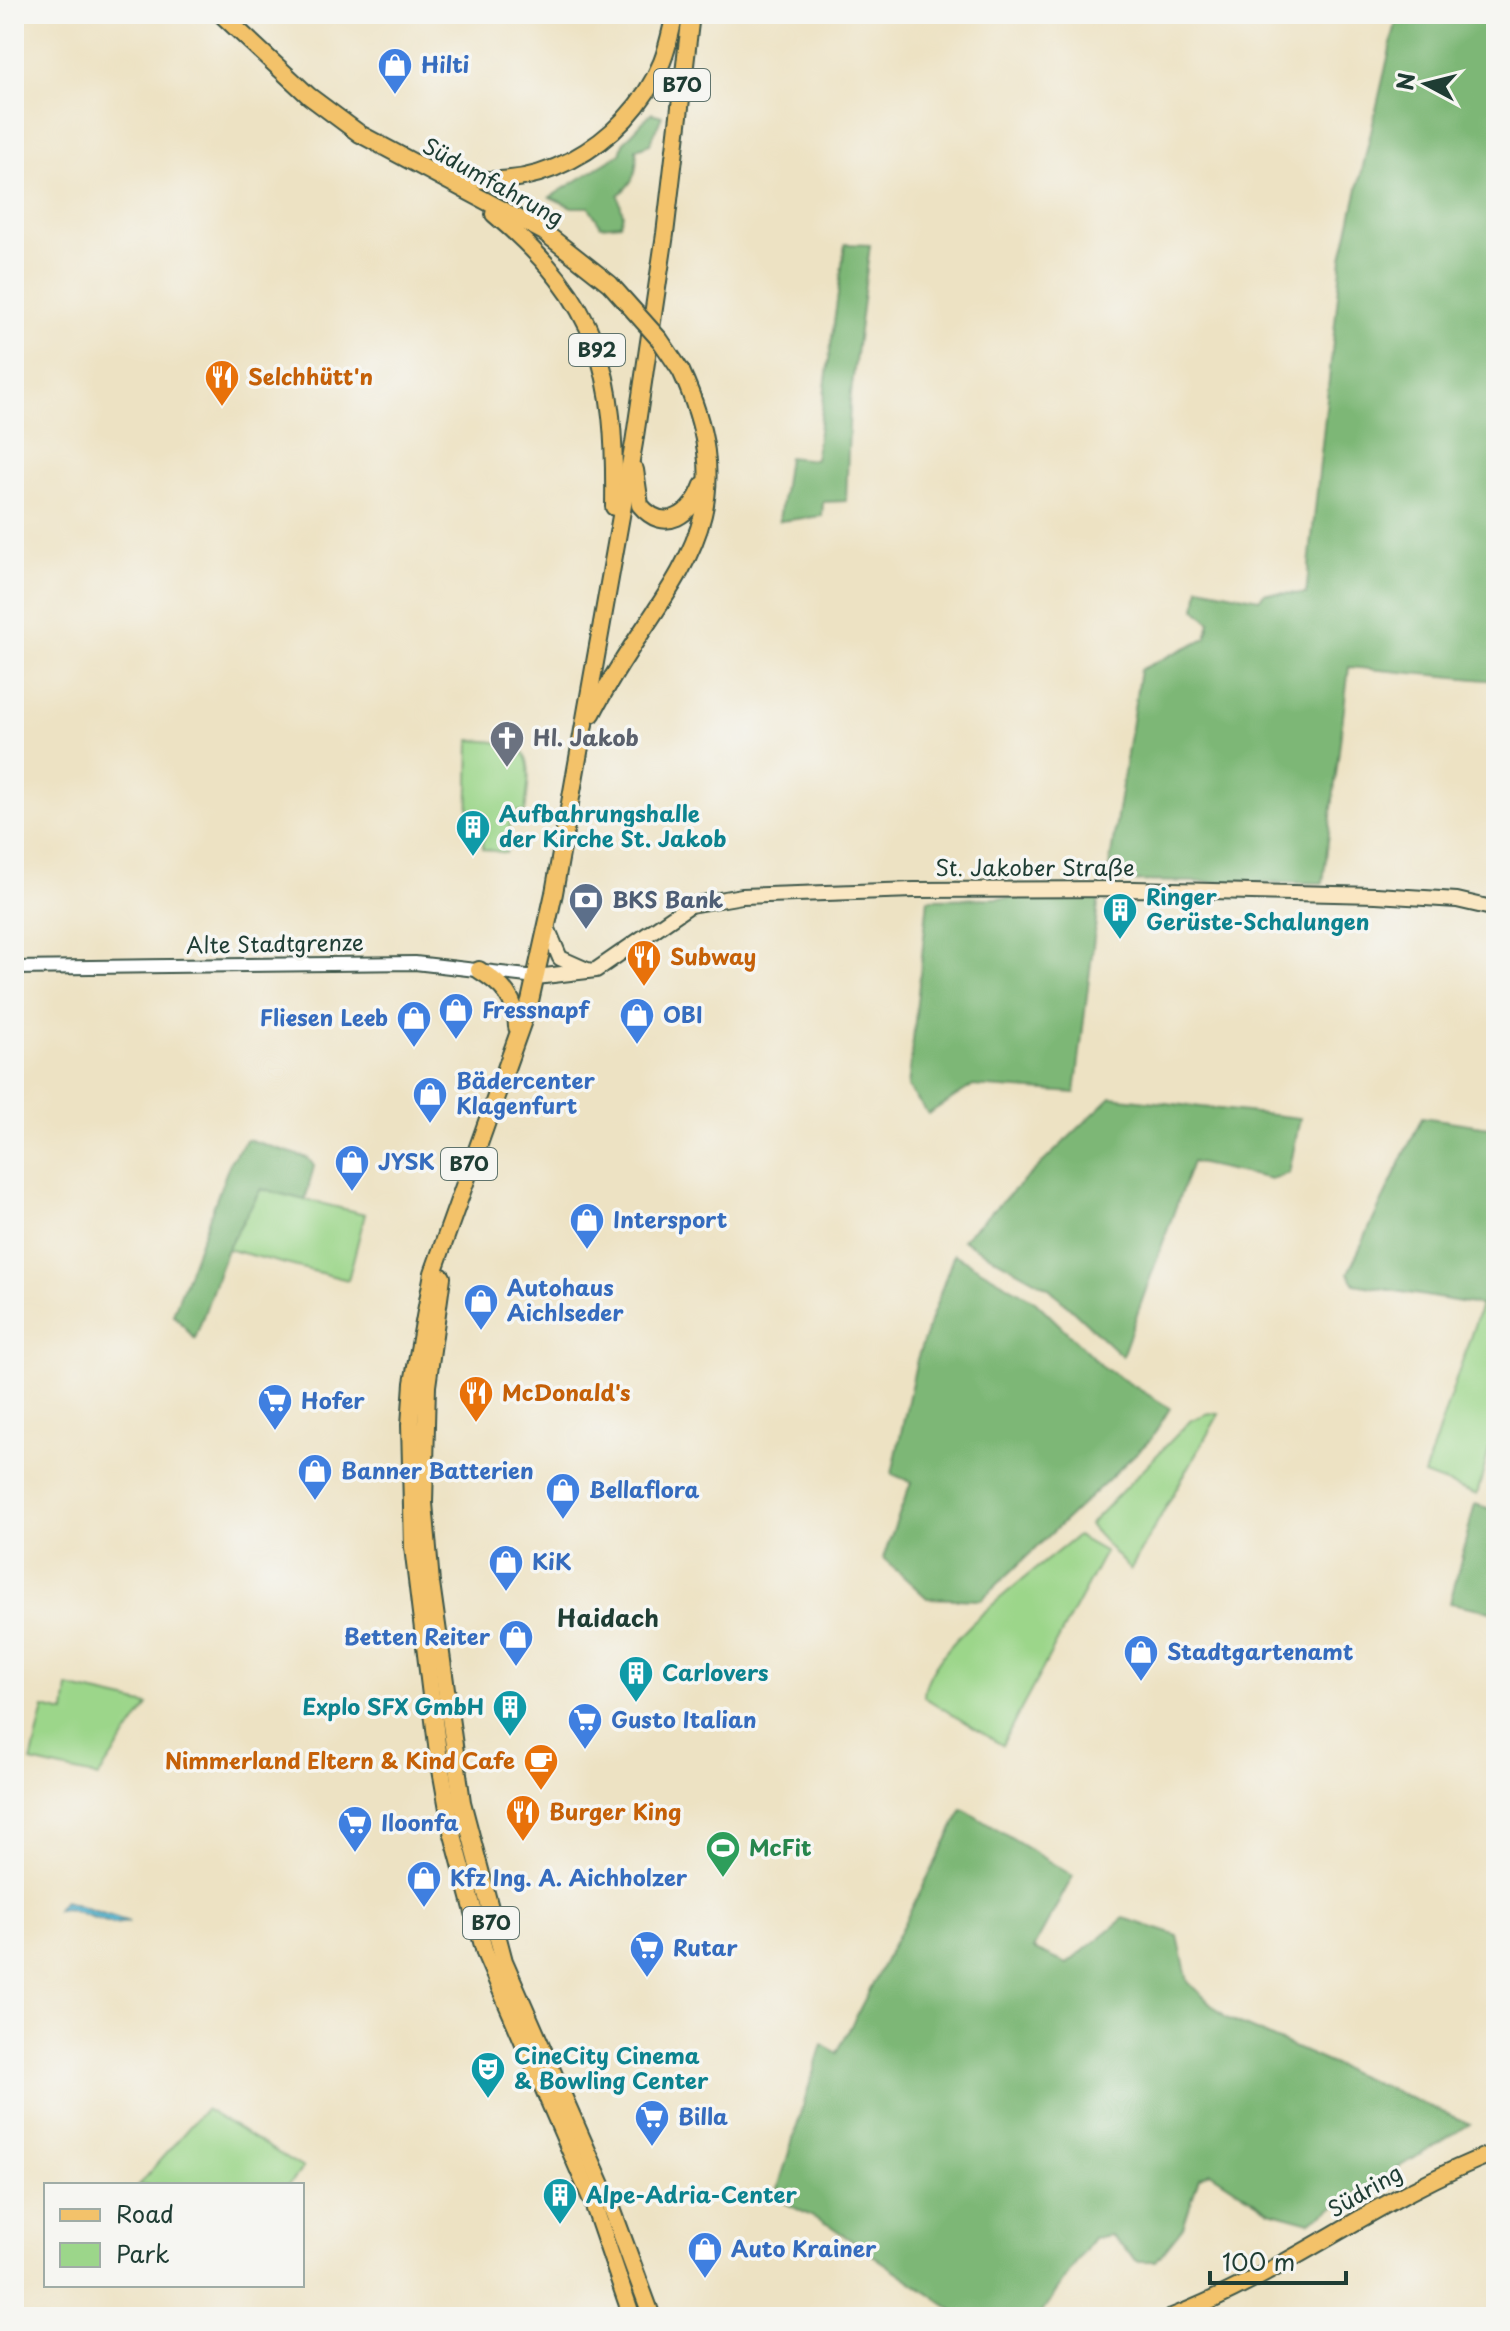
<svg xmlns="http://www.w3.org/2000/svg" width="1510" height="2331" viewBox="0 0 1510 2331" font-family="'Playpen Sans',sans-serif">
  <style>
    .green { fill: #9cd68a; stroke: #5e8a5f; stroke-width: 2 }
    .forest { fill: #7db776; stroke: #4e7a55; stroke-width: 2 }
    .water { fill: #4eb1cd; stroke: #367780; stroke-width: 2 }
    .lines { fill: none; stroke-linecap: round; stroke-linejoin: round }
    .tertiary-casing { stroke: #3e5649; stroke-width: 16 }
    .secondary-casing { stroke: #3e5649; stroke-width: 18 }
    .primary-casing { stroke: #3e5649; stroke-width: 20 }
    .tertiary { stroke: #fff; stroke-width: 12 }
    .secondary { stroke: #fae7c3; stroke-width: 14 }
    .primary { stroke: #f3c26a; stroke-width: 16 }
    .primary-bridge-casing { stroke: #3e5649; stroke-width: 20; stroke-linecap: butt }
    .primary-bridge { stroke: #f3c26a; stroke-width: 16 }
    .labels { text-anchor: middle; stroke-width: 7; stroke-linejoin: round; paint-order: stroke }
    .shield { fill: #f6f6f2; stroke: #60746d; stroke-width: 2 }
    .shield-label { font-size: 20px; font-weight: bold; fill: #1f3d34 }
    .shop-label { font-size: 22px; font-weight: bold; fill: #366cbe; stroke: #f6f6f2; text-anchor: start }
    .street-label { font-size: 22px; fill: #1f3d34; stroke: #f6f6f2 }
    .food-label { font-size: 22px; font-weight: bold; fill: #c56008; stroke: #f6f6f2; text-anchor: start }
    .worship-label { font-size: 22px; font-weight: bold; fill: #5b616d; stroke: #f6f6f2; text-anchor: start }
    .culture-label { font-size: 22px; font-weight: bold; fill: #0d838f; stroke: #f6f6f2; text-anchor: start }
    .service-label { font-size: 22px; font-weight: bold; fill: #4e5e75; stroke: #f6f6f2; text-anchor: start }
    .leisure-label { font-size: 22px; font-weight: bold; fill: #27864d; stroke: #f6f6f2; text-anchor: start }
    .neighbourhood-label { font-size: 24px; font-weight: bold; fill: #1f3d34; stroke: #f6f6f2 }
  </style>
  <rect width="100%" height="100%" fill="#f6f6f2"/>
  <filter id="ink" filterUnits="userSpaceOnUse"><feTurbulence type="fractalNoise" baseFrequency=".0125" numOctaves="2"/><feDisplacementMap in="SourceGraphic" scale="16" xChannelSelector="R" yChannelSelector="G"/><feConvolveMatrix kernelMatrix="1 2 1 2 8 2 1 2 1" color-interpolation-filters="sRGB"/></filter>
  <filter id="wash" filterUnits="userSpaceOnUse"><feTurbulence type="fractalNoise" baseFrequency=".006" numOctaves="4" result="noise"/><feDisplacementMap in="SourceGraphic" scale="32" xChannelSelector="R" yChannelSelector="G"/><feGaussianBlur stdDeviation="1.8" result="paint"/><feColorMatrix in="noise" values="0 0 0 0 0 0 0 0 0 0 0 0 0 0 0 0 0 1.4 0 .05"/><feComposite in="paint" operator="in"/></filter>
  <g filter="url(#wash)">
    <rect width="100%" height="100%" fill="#ede2c3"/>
    <!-- green -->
    <g class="green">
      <path d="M470,740C533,743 533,751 525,812H512L506,853L483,849V828H468Z"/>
      <path d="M261,1189L365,1214L348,1280L227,1249Z"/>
      <path d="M1481,1305L1496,1308V1425L1477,1495L1424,1475Z"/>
      <path d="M1209,1413L1219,1414L1130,1570L1089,1525L1191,1420Z"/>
      <path d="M1077,1536L1105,1552L1002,1745L924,1697C923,1649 1040,1567 1077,1536Z"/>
      <path d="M68,1687L148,1705L98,1777L31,1762L44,1708L65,1713Z"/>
      <path d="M205,2109L303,2168L289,2185H138Z"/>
    </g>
    <!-- forest -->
    <g class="forest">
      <path d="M1398,14H1496V681L1349,667L1323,883L1107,881L1140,670L1206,638L1210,622L1196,609L1199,587L1259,599L1265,593L1306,594L1342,258Z"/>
      <path d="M651,113L662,116L650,144L636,149C638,169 635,182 618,195L623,214L620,224L601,226L589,207H572L550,197L620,154L623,143Z"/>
      <path d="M845,244L870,245L850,401L846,501L823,502L822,516L779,521L788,457L815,460Z"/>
      <path d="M1099,897L1075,1093L972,1086L928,1114L908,1087L928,899Z"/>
      <path d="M1111,1097L1300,1118L1289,1173L1271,1179L1192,1162L1122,1356L1049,1288L962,1240Z"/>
      <path d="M1422,1117L1496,1128V1308L1355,1284L1348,1273Z"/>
      <path d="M247,1139L308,1158L314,1166L305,1200L261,1189L227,1249L195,1339L173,1314L231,1160Z"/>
      <path d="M954,1254L1035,1301L1104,1368L1170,1408L1151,1439L981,1600L927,1598L883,1558L911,1482L892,1474L917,1359Z"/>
      <path d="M1475,1504L1496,1511V1612L1450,1603Z"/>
      <path d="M963,1809L1073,1876L1033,1949L1067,1964L1124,1918L1178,1936L1188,1982L1226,2018L1470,2124L1310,2222L1270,2211L1210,2172L1199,2178L1183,2227L1156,2261H1137L1110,2235L1093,2238L1039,2317H963L829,2225L775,2198L822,2044L837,2053Z"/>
    </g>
    <!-- water -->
    <path class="water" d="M64,1901L129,1922L113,1924L67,1909L56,1910Z"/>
  </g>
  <g filter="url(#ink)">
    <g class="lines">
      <!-- tertiary casing -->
      <g class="tertiary-casing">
        <path id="tertiary" d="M14,968L415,963L536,977"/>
      </g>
      <!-- secondary casing -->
      <g class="secondary-casing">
        <g id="secondary">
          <path d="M547,927L560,958L587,970"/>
          <path d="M536,977L596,970L690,905L742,896L914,890L1134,889L1376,895L1457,900L1496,909"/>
        </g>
      </g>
      <!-- primary casing -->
      <g class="primary-casing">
        <g id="primary">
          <path d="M221,14L309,96L360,134L544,232L610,284"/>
          <path d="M440,170C527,205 628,145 662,62C668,47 671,30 675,14"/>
          <path d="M494,214C601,304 616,372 614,507"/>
          <path d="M635,470L640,505C665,535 692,514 703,485"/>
          <path d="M592,714C658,584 755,531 681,371"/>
          <path d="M479,970C503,985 516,998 517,1027"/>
          <path d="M442,1277L427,1386L424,1503L431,1583L462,1802L504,1961L610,2203L652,2317"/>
          <path d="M632,2317L593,2203L485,1953L452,1831L438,1753L413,1547L410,1425L413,1383L433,1273L530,1001L554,893L634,443L665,234L691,14"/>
          <path d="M1172,2317C1286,2273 1382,2195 1496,2152"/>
        </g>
      </g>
      <!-- tertiary -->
      <use href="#tertiary" class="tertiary"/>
      <!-- secondary -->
      <use href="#secondary" class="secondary"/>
      <!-- primary -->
      <use href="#primary" class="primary"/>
      <!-- primary-bridge casing -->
      <g class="primary-bridge-casing">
        <path id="primary-bridge" d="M610,284L660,340L681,371"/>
      </g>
      <!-- primary-bridge -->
      <use href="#primary-bridge" class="primary-bridge"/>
    </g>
  </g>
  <!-- icons -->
  <defs>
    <g id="shop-pin" transform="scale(1.8)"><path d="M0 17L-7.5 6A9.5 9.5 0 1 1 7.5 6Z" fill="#3f7fe0" stroke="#f6f6f2"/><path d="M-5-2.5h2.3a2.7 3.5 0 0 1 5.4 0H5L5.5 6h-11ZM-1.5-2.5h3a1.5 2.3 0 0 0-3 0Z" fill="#fff"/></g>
    <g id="restaurant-pin" transform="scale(1.8)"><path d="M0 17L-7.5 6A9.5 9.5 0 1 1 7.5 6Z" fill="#e8710a" stroke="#f6f6f2"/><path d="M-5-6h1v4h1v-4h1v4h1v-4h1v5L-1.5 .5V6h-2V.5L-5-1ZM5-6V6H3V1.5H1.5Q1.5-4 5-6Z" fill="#fff"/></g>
    <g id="church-pin" transform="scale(1.8)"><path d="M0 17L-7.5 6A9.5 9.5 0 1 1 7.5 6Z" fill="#6b7280" stroke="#f6f6f2"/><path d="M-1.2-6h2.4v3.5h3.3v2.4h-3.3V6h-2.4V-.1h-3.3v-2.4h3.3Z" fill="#fff"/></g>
    <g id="building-pin" transform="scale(1.8)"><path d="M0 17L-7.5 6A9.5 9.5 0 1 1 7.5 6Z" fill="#0f9aa8" stroke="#f6f6f2"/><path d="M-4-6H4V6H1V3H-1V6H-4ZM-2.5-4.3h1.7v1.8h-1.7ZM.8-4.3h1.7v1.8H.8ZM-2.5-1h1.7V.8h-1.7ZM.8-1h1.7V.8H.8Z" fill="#fff"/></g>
    <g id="bank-pin" transform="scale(1.8)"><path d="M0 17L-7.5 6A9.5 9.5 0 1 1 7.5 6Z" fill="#5c6f8a" stroke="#f6f6f2"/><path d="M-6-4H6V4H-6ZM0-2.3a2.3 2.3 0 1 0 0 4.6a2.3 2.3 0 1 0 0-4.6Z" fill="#fff"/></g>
    <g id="supermarket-pin" transform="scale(1.8)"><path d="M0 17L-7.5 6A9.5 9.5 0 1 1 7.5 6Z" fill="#3f7fe0" stroke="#f6f6f2"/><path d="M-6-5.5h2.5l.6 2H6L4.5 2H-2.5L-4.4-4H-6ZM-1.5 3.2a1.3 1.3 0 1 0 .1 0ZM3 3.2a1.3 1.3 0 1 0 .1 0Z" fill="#fff"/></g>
    <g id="cafe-pin" transform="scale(1.8)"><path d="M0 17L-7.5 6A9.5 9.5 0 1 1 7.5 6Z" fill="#e8710a" stroke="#f6f6f2"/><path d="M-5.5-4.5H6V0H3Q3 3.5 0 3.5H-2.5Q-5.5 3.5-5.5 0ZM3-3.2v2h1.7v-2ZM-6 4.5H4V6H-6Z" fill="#fff"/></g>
    <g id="stadium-pin" transform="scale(1.8)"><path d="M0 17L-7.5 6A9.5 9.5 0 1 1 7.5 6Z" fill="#2e9e5b" stroke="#f6f6f2"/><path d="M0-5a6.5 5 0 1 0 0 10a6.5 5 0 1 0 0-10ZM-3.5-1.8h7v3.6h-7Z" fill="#fff"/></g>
    <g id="theatre-pin" transform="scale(1.8)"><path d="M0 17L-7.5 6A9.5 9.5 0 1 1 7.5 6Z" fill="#0f9aa8" stroke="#f6f6f2"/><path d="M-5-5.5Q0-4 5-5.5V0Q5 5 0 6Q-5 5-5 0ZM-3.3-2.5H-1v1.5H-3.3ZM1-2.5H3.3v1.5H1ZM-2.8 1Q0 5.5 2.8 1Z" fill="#fff"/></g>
  </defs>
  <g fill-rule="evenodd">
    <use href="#shop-pin" x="395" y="65"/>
    <use href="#restaurant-pin" x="222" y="377"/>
    <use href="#church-pin" x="507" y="738"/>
    <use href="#building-pin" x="473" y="827"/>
    <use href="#bank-pin" x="586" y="900"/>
    <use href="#building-pin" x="1120" y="910"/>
    <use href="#restaurant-pin" x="644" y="957"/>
    <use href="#shop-pin" x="456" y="1010"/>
    <use href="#shop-pin" x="637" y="1015"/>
    <use href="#shop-pin" x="414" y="1018"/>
    <use href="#shop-pin" x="430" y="1094"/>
    <use href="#shop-pin" x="352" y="1162"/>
    <use href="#shop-pin" x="587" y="1220"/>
    <use href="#shop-pin" x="481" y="1301"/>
    <use href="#restaurant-pin" x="476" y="1393"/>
    <use href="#supermarket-pin" x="275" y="1401"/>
    <use href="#shop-pin" x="315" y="1471"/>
    <use href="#shop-pin" x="563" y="1490"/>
    <use href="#shop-pin" x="506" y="1562"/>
    <use href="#shop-pin" x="516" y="1637"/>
    <use href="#shop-pin" x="1141" y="1652"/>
    <use href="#building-pin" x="636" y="1673"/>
    <use href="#building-pin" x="510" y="1707"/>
    <use href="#supermarket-pin" x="585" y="1720"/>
    <use href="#cafe-pin" x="541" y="1761"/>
    <use href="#restaurant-pin" x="523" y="1812"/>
    <use href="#supermarket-pin" x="355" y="1823"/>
    <use href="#stadium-pin" x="723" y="1848"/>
    <use href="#shop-pin" x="424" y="1878"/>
    <use href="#supermarket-pin" x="647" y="1948"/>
    <use href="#theatre-pin" x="488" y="2069"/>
    <use href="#supermarket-pin" x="652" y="2117"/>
    <use href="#building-pin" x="560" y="2195"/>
    <use href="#shop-pin" x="705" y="2249"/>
  </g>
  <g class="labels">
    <!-- shield labels -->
    <g class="shield">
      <rect x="654" y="69" width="56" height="32" rx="6"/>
      <rect x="569" y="334" width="56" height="32" rx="6"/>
      <rect x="441" y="1148" width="56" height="32" rx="6"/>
      <rect x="463" y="1907" width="56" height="32" rx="6"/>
    </g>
    <g class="shield-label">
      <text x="682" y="92">B70</text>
      <text x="597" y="357">B92</text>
      <text x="469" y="1171">B70</text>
      <text x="491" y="1930">B70</text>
    </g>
    <!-- shop labels -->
    <g class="shop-label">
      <text x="421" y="73">Hilti</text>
      <text x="482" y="1018">Fressnapf</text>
      <text x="663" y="1023">OBI</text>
      <text x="388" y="1026" text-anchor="end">Fliesen Leeb</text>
      <text x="456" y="1089">Bädercenter<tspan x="456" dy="25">Klagenfurt</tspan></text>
      <text x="378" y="1170">JYSK</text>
      <text x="613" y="1228">Intersport</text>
      <text x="507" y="1296">Autohaus<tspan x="507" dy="25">Aichlseder</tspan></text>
      <text x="301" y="1409">Hofer</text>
      <text x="341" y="1479">Banner Batterien</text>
      <text x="589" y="1498">Bellaflora</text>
      <text x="532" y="1570">KiK</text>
      <text x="490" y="1645" text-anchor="end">Betten Reiter</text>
      <text x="1167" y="1660">Stadtgartenamt</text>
      <text x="611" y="1728">Gusto Italian</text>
      <text x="381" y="1831">Iloonfa</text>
      <text x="450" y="1886">Kfz Ing. A. Aichholzer</text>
      <text x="673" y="1956">Rutar</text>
      <text x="678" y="2125">Billa</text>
      <text x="731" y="2257">Auto Krainer</text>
    </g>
    <!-- street labels -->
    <g class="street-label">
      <text transform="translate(493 182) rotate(29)" y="8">Südumfahrung</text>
      <text x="1035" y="876">St. Jakober Straße</text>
      <text transform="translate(275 944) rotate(-1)" y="8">Alte Stadtgrenze</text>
      <text transform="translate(1365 2191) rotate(-30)" y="8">Südring</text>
    </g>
    <!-- food labels -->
    <g class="food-label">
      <text x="248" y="385">Selchhütt'n</text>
      <text x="670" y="965">Subway</text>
      <text x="502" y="1401">McDonald's</text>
      <text x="515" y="1769" text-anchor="end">Nimmerland Eltern &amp; Kind Cafe</text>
      <text x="549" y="1820">Burger King</text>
    </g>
    <!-- worship labels -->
    <g class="worship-label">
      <text x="533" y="746">Hl. Jakob</text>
    </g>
    <!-- culture labels -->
    <g class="culture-label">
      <text x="499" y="822">Aufbahrungshalle<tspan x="499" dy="25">der Kirche St. Jakob</tspan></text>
      <text x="1146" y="905">Ringer<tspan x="1146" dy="25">Gerüste-Schalungen</tspan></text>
      <text x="662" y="1681">Carlovers</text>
      <text x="484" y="1715" text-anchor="end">Explo SFX GmbH</text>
      <text x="514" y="2064">CineCity Cinema<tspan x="514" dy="25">&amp; Bowling Center</tspan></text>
      <text x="586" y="2203">Alpe-Adria-Center</text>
    </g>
    <!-- service labels -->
    <g class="service-label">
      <text x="612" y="908">BKS Bank</text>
    </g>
    <!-- leisure labels -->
    <g class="leisure-label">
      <text x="749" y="1856">McFit</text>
    </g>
    <!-- neighbourhood labels -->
    <g class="neighbourhood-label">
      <text x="608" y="1627">Haidach</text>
    </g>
  </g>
  <!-- margin -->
  <rect width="1510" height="2331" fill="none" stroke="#f6f6f2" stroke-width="48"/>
  <!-- legend -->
  <rect x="44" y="2183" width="260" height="104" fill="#f6f6f2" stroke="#a0aca6" stroke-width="2"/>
  <rect x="60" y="2209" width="40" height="12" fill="#f3c26a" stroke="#a0aca6" stroke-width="2"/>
  <text x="116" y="2223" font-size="24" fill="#1f3d34">Road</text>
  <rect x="60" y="2243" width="40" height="24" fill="#9cd68a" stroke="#a0aca6" stroke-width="2"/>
  <text x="116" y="2263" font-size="24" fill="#1f3d34">Park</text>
  <!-- north arrow -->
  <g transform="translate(1426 84) rotate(277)" stroke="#f6f6f2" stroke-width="6" paint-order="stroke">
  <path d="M0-6L14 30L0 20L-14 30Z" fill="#1f3d34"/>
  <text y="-12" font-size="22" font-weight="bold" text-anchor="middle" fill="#1f3d34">N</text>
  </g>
  <!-- scale -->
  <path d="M1210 2271v12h136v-12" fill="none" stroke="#1f3d34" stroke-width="4"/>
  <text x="1222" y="2271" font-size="24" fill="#1f3d34" stroke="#f6f6f2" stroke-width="6" paint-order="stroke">100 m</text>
</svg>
